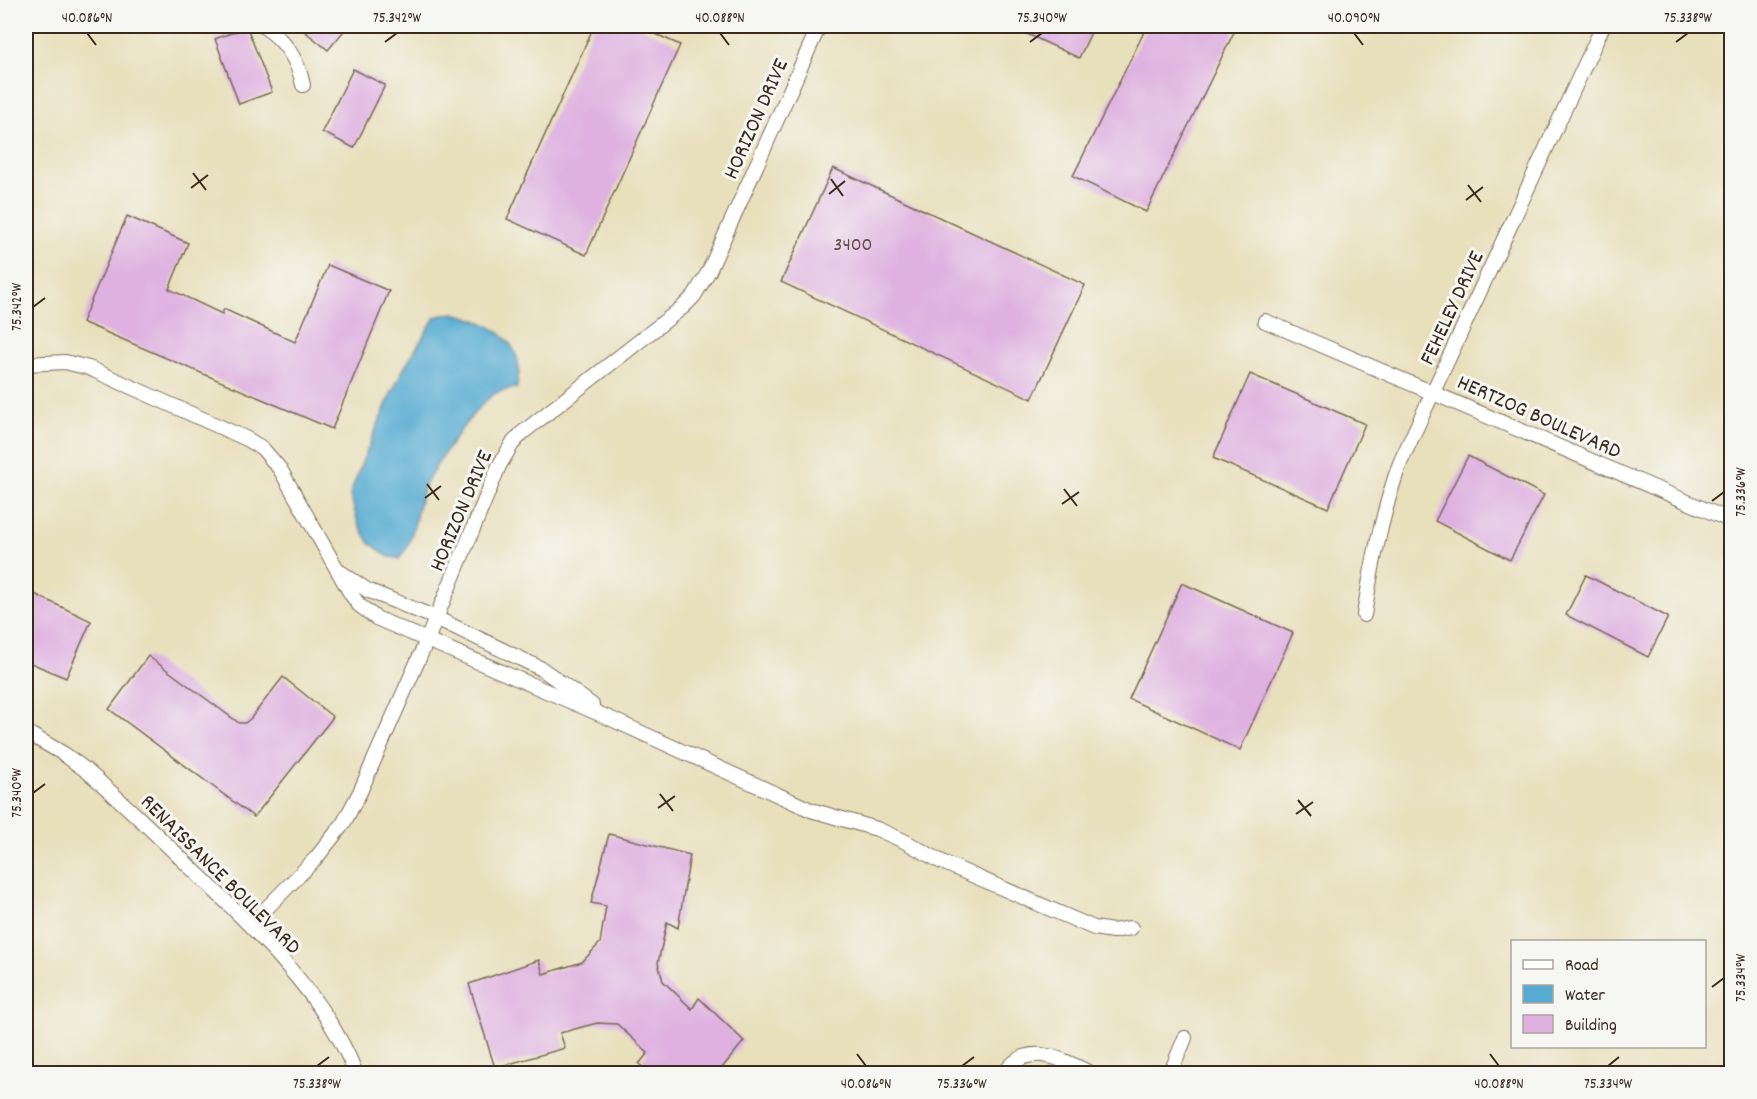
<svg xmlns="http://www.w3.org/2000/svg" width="1757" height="1099" viewBox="0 0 1757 1099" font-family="Dekko,sans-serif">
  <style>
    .water { fill: #55abd1; stroke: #486a78; stroke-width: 1.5 }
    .building { fill: #deb1e0 }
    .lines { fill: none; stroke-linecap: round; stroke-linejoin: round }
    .street-casing { stroke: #786955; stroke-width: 16 }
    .street { stroke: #fff; stroke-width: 14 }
    .ticks { fill: none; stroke: #3b2a1e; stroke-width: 2 }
    .labels { text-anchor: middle; stroke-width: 6; stroke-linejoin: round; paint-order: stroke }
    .number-label { font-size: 20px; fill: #644c4e }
    .street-label { font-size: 22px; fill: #3b2a1e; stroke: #f6f6f2 }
    .neatline { fill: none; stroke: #3b2a1e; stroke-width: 2 }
    .ticks-label { font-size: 15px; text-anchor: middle; fill: #3b2a1e }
  </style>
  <rect width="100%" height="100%" fill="#f6f6f2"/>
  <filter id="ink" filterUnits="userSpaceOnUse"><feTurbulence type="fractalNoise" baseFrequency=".0167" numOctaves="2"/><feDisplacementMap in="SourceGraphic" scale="12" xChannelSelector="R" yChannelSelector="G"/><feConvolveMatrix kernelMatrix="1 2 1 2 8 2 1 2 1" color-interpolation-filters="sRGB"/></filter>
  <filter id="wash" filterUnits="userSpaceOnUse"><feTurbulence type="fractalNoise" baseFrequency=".008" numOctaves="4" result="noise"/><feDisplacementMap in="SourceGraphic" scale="24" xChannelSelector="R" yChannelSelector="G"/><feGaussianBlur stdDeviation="1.35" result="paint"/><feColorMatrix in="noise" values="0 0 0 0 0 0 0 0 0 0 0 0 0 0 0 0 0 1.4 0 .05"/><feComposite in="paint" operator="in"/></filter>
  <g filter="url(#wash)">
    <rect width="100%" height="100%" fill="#e8dfbb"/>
    <!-- water -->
    <path class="water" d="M453,313C482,320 517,334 519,369C519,375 517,382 517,388C510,389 500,390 494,394C474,408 430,470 422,494C414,517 415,540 399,559L387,556L369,542L358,523L350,494L365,455L390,396L403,370L435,317Z"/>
    <g id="blocks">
      <!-- building -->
      <g class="building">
        <path d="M298,26H348L328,50Z"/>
        <path d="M594,26H638L680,45L586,255L507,219Z"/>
        <path d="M1010,26H1094L1079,58Z"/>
        <path d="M1147,26H1237L1146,212L1073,176Z"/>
        <path d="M247,27L272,92L239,104L215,39Z"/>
        <path d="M353,69L385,85L354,148L322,132Z"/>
        <path d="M833,168L1085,285L1032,399L781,282Z"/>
        <path d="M127,216L188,243L169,289L222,314L224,309L295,342L328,265L389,291L332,429L82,322Z"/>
        <path d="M1250,374L1365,424L1328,508L1213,458Z"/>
        <path d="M1468,456L1544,495L1510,560L1435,521Z"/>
        <path d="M1586,575L1668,617L1648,657L1566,615Z"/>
        <path d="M1182,583L1293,633L1240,750L1129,699Z"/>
        <path d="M26,590L91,621L66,678L26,661Z"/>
        <path d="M148,656L239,723H245L251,718L283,677L333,717L254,817L109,709Z"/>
        <path d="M609,834L690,855L678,928L667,922L658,963L663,981L692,1009L699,998L744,1041L717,1074H651L639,1064L648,1053L617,1024L597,1023L560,1033L565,1048L495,1068L469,984L539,960L543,974L582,962L600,943L606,906L591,903Z"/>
      </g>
    </g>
  </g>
  <g filter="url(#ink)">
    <use href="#blocks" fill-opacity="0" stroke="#786955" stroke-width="1.5"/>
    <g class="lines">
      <!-- street casing -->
      <g class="street-casing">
        <g id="street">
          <path d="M263,26C285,40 298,60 303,85"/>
          <path d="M1265,321L1732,521"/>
          <path d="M26,364L65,362L89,368L247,439L262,448L280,469L351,594L359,605L376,618L609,718L811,810L877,829L904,841L942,862L1094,928L1113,931L1131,928"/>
          <path d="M342,573L367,590L436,618L542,669L592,705"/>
          <path d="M1364,615C1372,563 1382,513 1400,463L1603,26"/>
          <path d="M26,732L64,754L87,771C123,802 157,835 191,868C251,925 326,995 356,1074"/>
          <path d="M251,924L316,858L343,824L360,792L427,640L499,466L512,444L522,433L683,307L694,296L709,271L819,26"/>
          <path d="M1004,1074C1028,1038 1063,1061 1093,1074"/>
          <path d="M1170,1074L1185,1038"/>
        </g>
      </g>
      <!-- street -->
      <use href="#street" class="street"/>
    </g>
  </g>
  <!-- ticks -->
  <path class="ticks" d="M87,33L96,45M720,33L729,45M1354,33L1363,45M385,42L397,33M1030,42L1042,33M1676,42L1688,33M193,173L206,190M831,179L843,196M1468,185L1481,202M191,188L208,175M829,194L845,181M1466,200L1483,187M33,307L45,298M427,484L439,500M1064,489L1077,506M425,498L441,486M1712,501L1724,492M1062,504L1079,492M33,793L45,784M660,794L673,811M1298,800L1311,816M658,808L675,796M1296,814L1313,802M1712,987L1724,978M857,1054L866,1066M1490,1054L1499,1066M317,1066L329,1057M962,1066L974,1057M1608,1066L1619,1057"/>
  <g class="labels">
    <!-- number labels -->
    <g class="number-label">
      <text x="853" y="250">3400</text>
    </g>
    <!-- street labels -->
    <g class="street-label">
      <text transform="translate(754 118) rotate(-66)" y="8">HORIZON DRIVE</text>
      <text transform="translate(1450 307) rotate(-65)" y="8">FEHELEY DRIVE</text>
      <text transform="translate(1540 415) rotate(24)" y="8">HERTZOG BOULEVARD</text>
      <text transform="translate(459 510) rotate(-67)" y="8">HORIZON DRIVE</text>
      <text transform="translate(222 873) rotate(45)" y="8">RENAISSANCE BOULEVARD</text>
    </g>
  </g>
  <!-- margin -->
  <rect width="1757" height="1099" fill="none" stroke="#f6f6f2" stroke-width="66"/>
  <!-- legend -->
  <rect x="1511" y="940" width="195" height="108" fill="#f6f6f2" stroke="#aba49d" stroke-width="1.5"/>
  <rect x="1523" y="960" width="30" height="9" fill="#ffffff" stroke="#aba49d" stroke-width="1.5"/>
  <text x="1565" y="970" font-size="18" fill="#3b2a1e">Road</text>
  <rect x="1523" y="985" width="30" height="18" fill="#55abd1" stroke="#aba49d" stroke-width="1.5"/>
  <text x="1565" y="1000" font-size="18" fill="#3b2a1e">Water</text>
  <rect x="1523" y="1015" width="30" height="18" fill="#deb1e0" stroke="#aba49d" stroke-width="1.5"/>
  <text x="1565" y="1030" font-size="18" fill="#3b2a1e">Building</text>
  <rect x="33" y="33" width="1691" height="1033" class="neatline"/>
  <g class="ticks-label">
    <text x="87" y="22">40.086°N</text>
    <text x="397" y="22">75.342°W</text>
    <text x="720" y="22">40.088°N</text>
    <text x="1042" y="22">75.340°W</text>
    <text x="1354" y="22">40.090°N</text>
    <text x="1688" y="22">75.338°W</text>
    <text transform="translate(16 307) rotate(-90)" y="5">75.342°W</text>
    <text transform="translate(1740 492) rotate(-90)" y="5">75.336°W</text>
    <text transform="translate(16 793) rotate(-90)" y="5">75.340°W</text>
    <text transform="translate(1740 978) rotate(-90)" y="5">75.334°W</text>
    <text x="317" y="1088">75.338°W</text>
    <text x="866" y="1088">40.086°N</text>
    <text x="962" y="1088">75.336°W</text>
    <text x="1499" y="1088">40.088°N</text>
    <text x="1608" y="1088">75.334°W</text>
  </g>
</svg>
